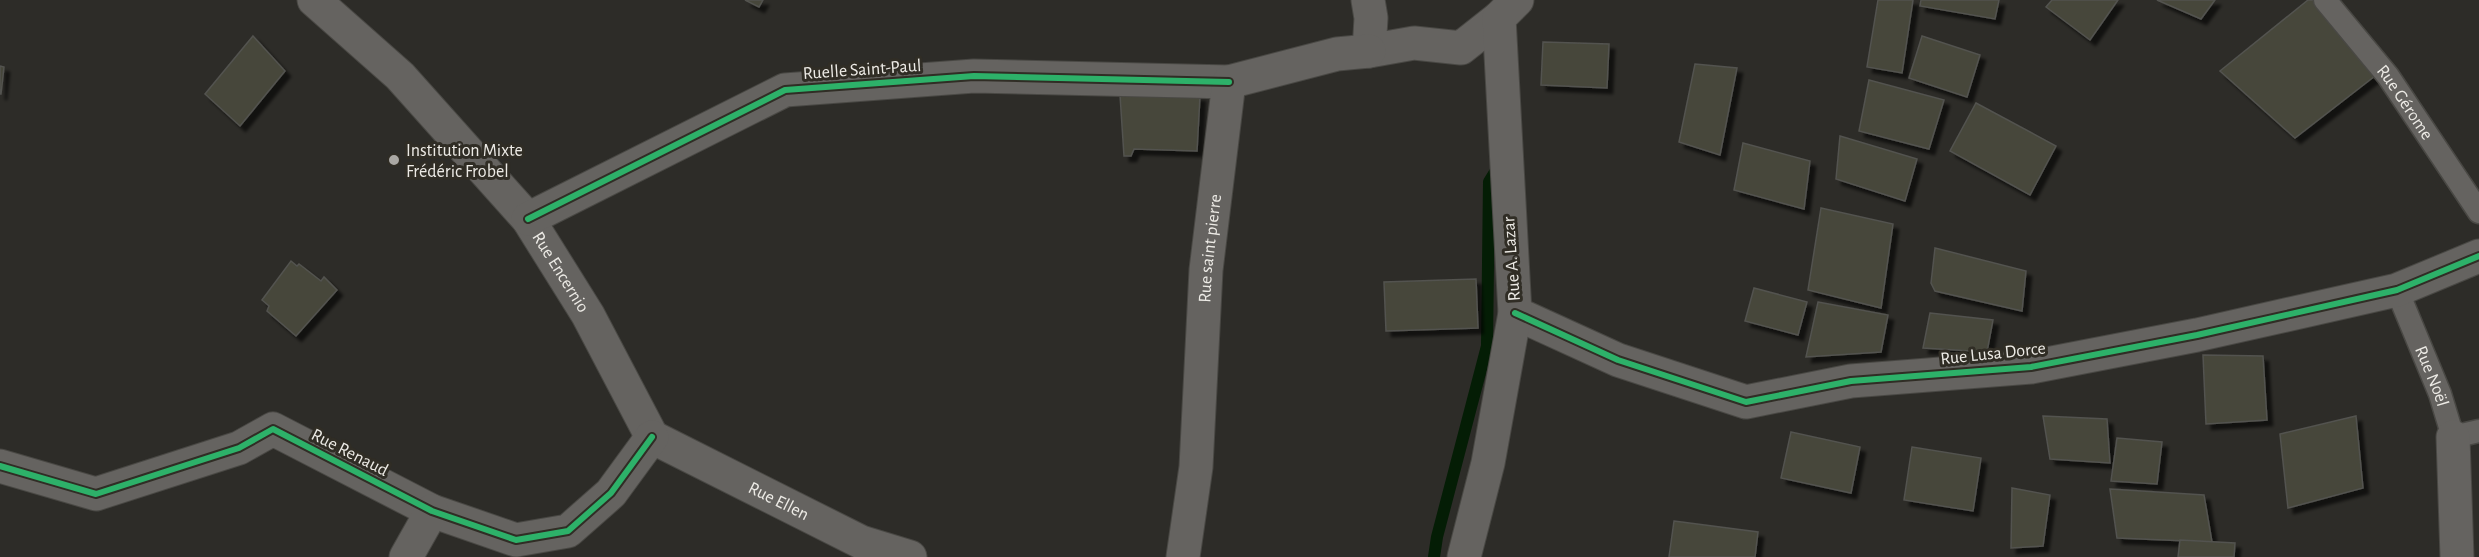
<svg xmlns="http://www.w3.org/2000/svg" width="2479" height="557" viewBox="0 0 2479 557" font-family="'Alegreya Sans',sans-serif">
  <style>
    .lines { fill: none; stroke-linecap: round; stroke-linejoin: round }
    .stream { stroke: #041d05; stroke-width: 12 }
    .building { fill: #46473b; stroke: #53534f; stroke-width: 1.5; filter: url(#shadow) }
    .service-casing { stroke: #494844; stroke-width: 25 }
    .minor-casing { stroke: #494844; stroke-width: 35 }
    .service { stroke: #656360; stroke-width: 22 }
    .minor { stroke: #656360; stroke-width: 33 }
    .cycleway-casing { stroke: #302d25; stroke-width: 10 }
    .cycleway { stroke: #2db169; stroke-width: 6 }
    .poi-dot { fill: #aaa8a4; stroke: #302d25; stroke-width: 2 }
    .labels { text-anchor: middle; stroke-width: 6; stroke-linejoin: round; paint-order: stroke }
    .street-label { font-size: 18px; fill: #edebe6; stroke: #302d25 }
    .poi-label { font-size: 18px; fill: #edebe6; stroke: #302d25; text-anchor: start }
  </style>
  <defs>
    <filter id="shadow"><feDropShadow dx="5.5" dy="5.5" stdDeviation="1.5" flood-color="#0009"/></filter>
  </defs>
  <rect width="100%" height="100%" fill="#2d2c28"/>
  <g class="lines">
    <!-- stream -->
    <path class="stream" d="M1434,557L1437,537L1487,346L1489,182L1500,164"/>
  </g>
  <!-- building -->
  <g class="building">
    <path d="M745,0H763L759,7Z"/>
    <path d="M1878,0H1913L1902,73L1867,67Z"/>
    <path d="M1921,0H1999L1995,19L1920,6Z"/>
    <path d="M2052,0H2118L2090,40L2046,7Z"/>
    <path d="M2157,0H2215L2201,19Z"/>
    <path d="M2308,0H2328L2384,69L2295,138L2220,71Z"/>
    <path d="M253,36L285,71L240,126L205,94Z"/>
    <path d="M1922,36L1980,55L1967,97L1909,78Z"/>
    <path d="M1543,42L1609,44L1607,88L1541,85Z"/>
    <path d="M1695,64L1737,68L1720,155L1679,142Z"/>
    <path d="M0,66L4,67L1,94H0Z"/>
    <path d="M1869,80L1944,100L1929,149L1859,131Z"/>
    <path d="M1120,95L1200,96L1197,151L1134,149L1131,156H1124Z"/>
    <path d="M1976,103L2056,146L2030,195L1950,151Z"/>
    <path d="M1840,136L1917,159L1905,201L1836,179Z"/>
    <path d="M1743,143L1810,161L1804,209L1734,190Z"/>
    <path d="M1821,208L1893,224L1881,308L1808,290Z"/>
    <path d="M1935,248L2026,271L2022,311L1935,291L1931,283Z"/>
    <path d="M291,261L297,266L299,264L321,281L324,277L337,290L296,336L267,311L269,306L262,300Z"/>
    <path d="M1476,279L1478,328L1386,331L1384,282Z"/>
    <path d="M1754,288L1807,302L1798,335L1745,321Z"/>
    <path d="M1818,302L1888,315L1881,352L1806,357Z"/>
    <path d="M1930,313L1993,320L1987,352L1923,348Z"/>
    <path d="M2203,355L2263,356L2267,420L2206,424Z"/>
    <path d="M2043,416L2107,419L2110,463L2050,459Z"/>
    <path d="M2356,416L2363,488L2288,508L2280,434Z"/>
    <path d="M1791,432L1860,447L1851,493L1781,478Z"/>
    <path d="M2117,438L2162,442L2157,484L2111,481Z"/>
    <path d="M1912,447L1981,458L1973,511L1904,500Z"/>
    <path d="M2012,488L2050,495L2043,546L2011,548Z"/>
    <path d="M2110,489L2204,495L2212,542L2117,538Z"/>
    <path d="M1674,521L1758,532L1755,557H1669Z"/>
    <path d="M2180,540L2235,543L2234,557H2178Z"/>
  </g>
  <g class="lines">
    <!-- service casing -->
    <g class="service-casing">
      <g id="service">
        <path id="s1" d="M2325,0L2388,76L2479,212"/>
        <path id="s2" d="M2397,290L2440,394L2453,437L2479,431"/>
      </g>
    </g>
    <!-- minor casing -->
    <g class="minor-casing">
      <g id="minor">
        <path id="s3" d="M314,0L400,76L528,219L588,315L652,437"/>
        <path d="M1368,0L1371,18L1369,51L1414,43L1461,48L1499,18"/>
        <path d="M528,219L785,90L974,76L1229,82"/>
        <path d="M1515,313L1618,360L1746,402L1851,381L2031,367L2197,335L2397,290L2479,256"/>
        <path id="s4" d="M652,437L861,542L910,557"/>
        <path d="M2453,437L2457,557"/>
        <path d="M0,466L96,494L239,448L273,429L432,511L516,540L568,531L611,493L652,437"/>
        <path d="M406,557L432,511"/>
        <path id="s5" d="M1183,557L1196,467L1206,270L1229,82L1337,54L1369,51"/>
        <path d="M1464,557L1488,463L1515,313L1499,18L1517,0"/>
      </g>
    </g>
    <!-- service -->
    <use href="#service" class="service"/>
    <!-- minor -->
    <use href="#minor" class="minor"/>
    <!-- cycleway casing -->
    <g class="cycleway-casing">
      <g id="cycleway">
        <path d="M528,219L785,90L974,76L1229,82"/>
        <path d="M1515,313L1618,360L1746,402L1851,381L2031,367L2197,335L2397,290L2479,256"/>
        <path d="M0,466L96,494L239,448L273,429L432,511L516,540L568,531L611,493L652,437"/>
      </g>
    </g>
    <!-- cycleway -->
    <use href="#cycleway" class="cycleway"/>
  </g>
  <!-- markers -->
  <circle class="poi-dot" cx="394" cy="160" r="6"/>
  <g class="labels">
    <!-- street labels -->
    <g class="street-label">
      <text transform="translate(862 69) rotate(-4)" y="6">Ruelle Saint-Paul</text>
      <text dy="6" stroke="none"><textPath href="#s1" startOffset="130">Rue Gérome</textPath></text>
      <text dy="6" stroke="none"><textPath href="#s5" startOffset="310">Rue saint pierre</textPath></text>
      <text transform="translate(1511 259) rotate(-94)" y="6">Rue A. Lazar</text>
      <text dy="6" stroke="none"><textPath href="#s3" startOffset="369">Rue Encernio</textPath></text>
      <text transform="translate(1993 353) rotate(-6)" y="6">Rue Lusa Dorce</text>
      <text dy="6" stroke="none"><textPath href="#s2" startOffset="93">Rue Noël</textPath></text>
      <text transform="translate(350 452) rotate(27)" y="6">Rue Renaud</text>
      <text dy="6" stroke="none"><textPath href="#s4" startOffset="142">Rue Ellen</textPath></text>
    </g>
    <!-- poi labels -->
    <g class="poi-label">
      <text x="406" y="156">Institution Mixte<tspan x="406" dy="21">Frédéric Frobel</tspan></text>
    </g>
  </g>
</svg>
